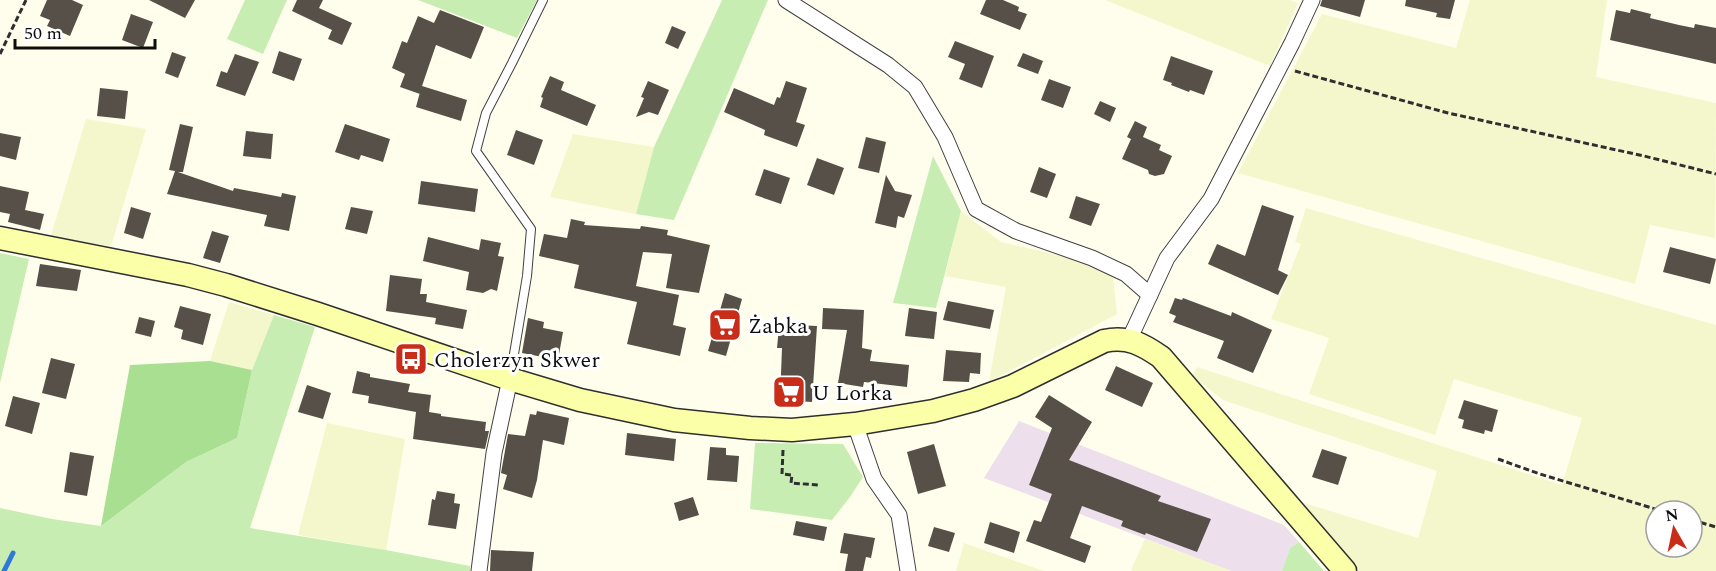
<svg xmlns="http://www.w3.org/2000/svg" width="1716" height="571" viewBox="0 0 1716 571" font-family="Spectral,serif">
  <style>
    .industrial { fill: #ede0ec }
    .farmland { fill: #f4f7cb; fill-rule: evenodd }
    .green { fill: #c8edb3 }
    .forest { fill: #a8df91 }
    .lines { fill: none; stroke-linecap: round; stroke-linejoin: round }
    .stream { stroke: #2e79d8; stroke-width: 5 }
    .building { fill: #575048 }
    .lane-casing { stroke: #404040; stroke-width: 10 }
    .street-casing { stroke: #404040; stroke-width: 17 }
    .secondary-casing { stroke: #2f2f2f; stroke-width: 25 }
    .path { stroke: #2f2f2f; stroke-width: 3; stroke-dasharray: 6 3; stroke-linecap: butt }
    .lane { stroke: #fff; stroke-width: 8 }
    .street { stroke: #fff; stroke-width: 15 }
    .secondary { stroke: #fbffa8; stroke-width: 22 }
    .labels { text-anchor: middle; stroke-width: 6; stroke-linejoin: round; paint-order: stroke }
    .poi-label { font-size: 22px; fill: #0d0d0d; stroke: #fff; text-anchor: start }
  </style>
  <rect width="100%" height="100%" fill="#fffeed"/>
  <!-- industrial -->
  <path class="industrial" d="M1019,421L1284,525L1299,542L1290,548L1282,571H1231L984,478Z"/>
  <!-- farmland -->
  <g class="farmland">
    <path d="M1105,0H1290L1298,3L1270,66Z"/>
    <path d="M1470,0H1607L1596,77L1716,103L1715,238L1650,225L1635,284L1238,173L1322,14L1456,48Z"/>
    <path d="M86,119L146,129L111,246L50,239Z"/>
    <path d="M573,134L654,147L636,214L550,197Z"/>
    <path d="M1306,208L1716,325V571H1359L1301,502L1418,538L1437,471L1223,400L1192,376L1197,367L1562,485L1582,418L1454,379L1435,435L1309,394L1329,338L1271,319L1301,244L1295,242ZM1656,511H1692V547H1656Z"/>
    <path d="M961,211L1001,242L1075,259L1113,277L1117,314L1027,362L989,381L1006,287L945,276Z"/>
    <path d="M229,302L274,315L252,370L210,361Z"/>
    <path d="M327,423L405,439L386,550L298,535Z"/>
    <path d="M1145,539L1231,571H1133L1131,570Z"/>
    <path d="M964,543L1044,571H956Z"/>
  </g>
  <!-- green -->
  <g class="green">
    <path d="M245,0H287L263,54L227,39Z"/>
    <path d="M418,0H537L517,38Z"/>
    <path d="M722,0H768L674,220L636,214L654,147Z"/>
    <path d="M933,156L961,211L936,308L893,303Z"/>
    <path d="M0,253L29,259L0,383Z"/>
    <path d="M274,315L315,327L250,528L386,550L470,566V571H0V508L52,519L101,526L186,462L237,438L252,370Z"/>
    <path d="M755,443L843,444L863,477L850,497L832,520L750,509Z"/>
    <path d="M1299,542L1324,571H1282L1290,548Z"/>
  </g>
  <!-- forest -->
  <path class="forest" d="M210,361L252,370L237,438L186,462L101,526L130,365Z"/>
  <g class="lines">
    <!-- stream -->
    <path class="stream" d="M4,571L13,553"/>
  </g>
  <!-- building -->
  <g class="building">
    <path d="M47,0H72L83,5L70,36L47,26L50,20L40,16Z"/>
    <path d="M149,0H195L185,18Z"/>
    <path d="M297,0H323L319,8L352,23L342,45L328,39L332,30L292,11Z"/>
    <path d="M986,0H1003L1019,7L1018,11L1027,14L1020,30L980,14Z"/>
    <path d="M1322,0H1365L1360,17L1320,6Z"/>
    <path d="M1406,0H1455L1450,19L1436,17L1437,13L1405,6Z"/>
    <path d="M1631,9L1651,14L1650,18L1679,25L1694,28L1695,24L1716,28V64L1610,40L1616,10L1630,13Z"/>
    <path d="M440,10L484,27L471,59L436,45L422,86L467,100L461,121L416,107L420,92V94L400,87L405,74L392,68L402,41L407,43L418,16L434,23Z"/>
    <path d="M131,14L153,22L143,48L122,40Z"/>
    <path d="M672,26L686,32L678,49L665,43Z"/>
    <path d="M955,41L994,56L982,88L959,79L965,64L948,57Z"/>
    <path d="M279,51L302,59L294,81L272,73Z"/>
    <path d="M172,52L186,57L178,78L165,73Z"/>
    <path d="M1023,53L1043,61L1038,74L1017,66Z"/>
    <path d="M235,54L259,62L245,96L216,86L221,71L227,73Z"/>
    <path d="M1171,56L1213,71L1204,95L1190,90L1189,92L1171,85L1172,83L1163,80Z"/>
    <path d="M550,76L564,82L561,90L596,105L587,126L540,107L543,98L541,97Z"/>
    <path d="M1049,79L1071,87L1063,108L1041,100Z"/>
    <path d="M648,81L669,90L658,115L649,112L636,117L644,98L641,97Z"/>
    <path d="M786,81L807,88L796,122L805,125L797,147L764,135L765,130L724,112L734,88L774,105L777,97L780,98Z"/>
    <path d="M100,88L128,91L125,119L97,116Z"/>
    <path d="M1100,101L1116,108L1110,122L1094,114Z"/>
    <path d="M1135,121L1147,127L1143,137L1161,145L1159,150L1172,156L1164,174L1155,176L1149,174L1148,170L1122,159L1131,139L1127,137Z"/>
    <path d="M180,124L193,127L183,172H178L233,191L234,188L281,197L282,193L296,196L289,231L264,226L267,215L167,194L175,171L169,170Z"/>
    <path d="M345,124L390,139L383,162L361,155L359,160L335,152Z"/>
    <path d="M516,130L543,140L534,165L507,155Z"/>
    <path d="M246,131L273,134L271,159L243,156Z"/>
    <path d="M0,133L21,137L16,160L0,156Z"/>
    <path d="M866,137L886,142L879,173L858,168Z"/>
    <path d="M817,158L844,168L834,195L807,185Z"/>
    <path d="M1039,167L1056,174L1047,198L1030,192Z"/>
    <path d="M764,169L790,178L781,204L755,195Z"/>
    <path d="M886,175L895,191L912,195L904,218L898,216L896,228L875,223Z"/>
    <path d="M421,181L478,189L475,212L418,204Z"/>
    <path d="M0,186L29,192L25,210L44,214L40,230L8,222L10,214L0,212Z"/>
    <path d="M1076,196L1100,204L1091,226L1069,218Z"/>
    <path d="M1262,205L1294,216L1278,270L1288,275L1278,295L1208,264L1217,244L1245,256Z"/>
    <path d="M131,207L151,213L143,239L124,233Z"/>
    <path d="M351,207L373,211L367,234L345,229Z"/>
    <path d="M571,219L585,222L584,225L640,229L641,226L668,230L667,235L710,245L699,293L666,288L672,254L643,252L636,286L679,295L673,325L686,328L680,356L627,344L637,302L574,288L579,265L539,256L544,234L567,238Z"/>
    <path d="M212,231L229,236L220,263L203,258Z"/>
    <path d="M428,237L479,250L481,239L501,243L498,256L504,257L497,291L491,289L483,293L466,290L469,272L423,261Z"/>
    <path d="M1670,247L1716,259L1710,284L1663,272Z"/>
    <path d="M40,264L81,270L77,291L36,286Z"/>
    <path d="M390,275L422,279L420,294H427L426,302L467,310L463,329L435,324L436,318L386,311Z"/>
    <path d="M725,293L742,299L726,356L708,351Z"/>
    <path d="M1175,298L1182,300L1183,298L1231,316L1232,312L1272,330L1253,373L1217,358L1224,341L1173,322L1176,316L1169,313Z"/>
    <path d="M948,301L994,310L990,329L943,320Z"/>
    <path d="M180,306L211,314L203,345L181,339L183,330L174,327Z"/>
    <path d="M823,308L864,310L862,348L872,350L870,361L909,365L907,387L864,382L863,387L838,383L847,330L822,329Z"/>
    <path d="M909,308L937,312L934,339L905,336Z"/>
    <path d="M139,317L155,321L151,337L135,333Z"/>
    <path d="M528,318L544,322L543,328L563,332L558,360L522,353Z"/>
    <path d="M797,325L817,326L812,402L780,400L782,348H777L779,327L797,328Z"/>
    <path d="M946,350L981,353L980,374L970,373L969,382L943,381Z"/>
    <path d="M51,358L75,364L66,399L42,393Z"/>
    <path d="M1116,366L1153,383L1142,407L1105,390Z"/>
    <path d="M357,371L370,374V377L410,384L408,392L431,395L429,412L441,414V416L486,422L485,431H489L485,449L413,439L416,412L368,403L369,396L352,393Z"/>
    <path d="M307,385L331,393L323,419L298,412Z"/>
    <path d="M1049,395L1092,422L1069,460L1161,496L1158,501L1211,519L1197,552L1146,533L1145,535L1121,526L1123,521L1082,506L1070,538L1091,546L1085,563L1026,541L1034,520L1041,522L1052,494L1029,485L1052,428L1035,417Z"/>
    <path d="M13,396L40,403L32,434L5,426Z"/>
    <path d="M1464,400L1498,410L1492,432L1485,430L1484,434L1462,428L1464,420L1458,418Z"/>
    <path d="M537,411L569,418L564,445L543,440L537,480L532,498L503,489L507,475L501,473L508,434L525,436L530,414L536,415Z"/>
    <path d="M627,433L676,439L674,461L625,455Z"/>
    <path d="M934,444L946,486L918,494L907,452Z"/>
    <path d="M710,447L726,448V455L739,456L737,482L707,480Z"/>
    <path d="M1322,449L1347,457L1338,485L1312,477Z"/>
    <path d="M70,452L94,456L87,496L64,492Z"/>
    <path d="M437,491L455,494L454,503L460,504L456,529L428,525L432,499L435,500Z"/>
    <path d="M693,497L699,515L679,521L674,503Z"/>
    <path d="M796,521L827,527L824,541L793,535Z"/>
    <path d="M990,522L1020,532L1014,553L984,543Z"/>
    <path d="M934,527L955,533L949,552L928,546Z"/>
    <path d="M844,533L875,538L871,558L866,557L863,571H845L848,554L840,553Z"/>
    <path d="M491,550L534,552L532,571H490Z"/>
  </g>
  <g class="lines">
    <!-- lane casing -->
    <g class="lane-casing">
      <path id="lane" d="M510,378L527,276L531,229L476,151L486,113L512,63L543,0"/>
    </g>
    <!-- street casing -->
    <g class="street-casing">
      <g id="street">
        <path d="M786,0L888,65L915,87L945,137L976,209L1016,231L1092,258L1126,274L1150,295"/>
        <path d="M1129,340L1167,258L1211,199L1292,43L1312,0"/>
        <path d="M855,424L874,479L899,515L908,571"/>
        <path d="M479,571L494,453L510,379"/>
      </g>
    </g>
    <!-- secondary casing -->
    <g class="secondary-casing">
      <path id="secondary" d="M0,238L188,275L226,285L318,314L510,379L580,400L674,420L750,428L792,430L855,424L933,411L974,400L1013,386L1104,341C1128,336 1142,344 1161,357L1345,571"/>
    </g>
    <!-- path -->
    <g class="path">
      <path d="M0,54L26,0"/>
      <path d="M1295,71L1448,113L1644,156L1716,174"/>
      <path d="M783,450L782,474L792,475L791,483L818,485"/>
      <path d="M1498,459L1540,474L1662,511"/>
      <path d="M1692,520L1716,527"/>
    </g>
    <!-- lane -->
    <use href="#lane" class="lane"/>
    <!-- street -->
    <use href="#street" class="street"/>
    <!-- secondary -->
    <use href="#secondary" class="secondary"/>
  </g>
  <!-- icons -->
  <defs>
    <g id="supermarket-square" transform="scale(1.725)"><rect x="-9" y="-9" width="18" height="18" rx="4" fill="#c82d1a" stroke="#fff"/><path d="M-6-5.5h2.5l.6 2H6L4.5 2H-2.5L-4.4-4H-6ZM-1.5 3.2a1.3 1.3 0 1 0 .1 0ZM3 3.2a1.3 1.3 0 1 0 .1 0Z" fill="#fff"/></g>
    <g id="bus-square" transform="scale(1.725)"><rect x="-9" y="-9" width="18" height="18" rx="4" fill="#c82d1a" stroke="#fff"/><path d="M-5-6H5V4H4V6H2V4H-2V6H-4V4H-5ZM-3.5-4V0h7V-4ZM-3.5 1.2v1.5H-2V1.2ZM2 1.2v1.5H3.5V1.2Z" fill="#fff"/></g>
  </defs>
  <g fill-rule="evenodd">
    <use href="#supermarket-square" x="725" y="325"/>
    <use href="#bus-square" x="411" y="359"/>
    <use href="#supermarket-square" x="789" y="392"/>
  </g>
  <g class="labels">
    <!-- poi labels -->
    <g class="poi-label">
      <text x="748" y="333">Żabka</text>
      <text x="434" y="367">Cholerzyn Skwer</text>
      <text x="812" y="400">U Lorka</text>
    </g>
  </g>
  <!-- north arrow -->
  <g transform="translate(1674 529) rotate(351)"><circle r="28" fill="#ffffff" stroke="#9e9e9e" stroke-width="1.5"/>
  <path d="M0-4.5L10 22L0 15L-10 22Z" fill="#c82d1a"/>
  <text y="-9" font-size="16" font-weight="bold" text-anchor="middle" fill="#0d0d0d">N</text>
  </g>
  <!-- scale -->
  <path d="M15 39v9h140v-9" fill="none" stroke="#0d0d0d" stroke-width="3"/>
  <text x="24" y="39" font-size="18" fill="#0d0d0d" stroke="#ffffff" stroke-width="4.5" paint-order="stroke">50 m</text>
</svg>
